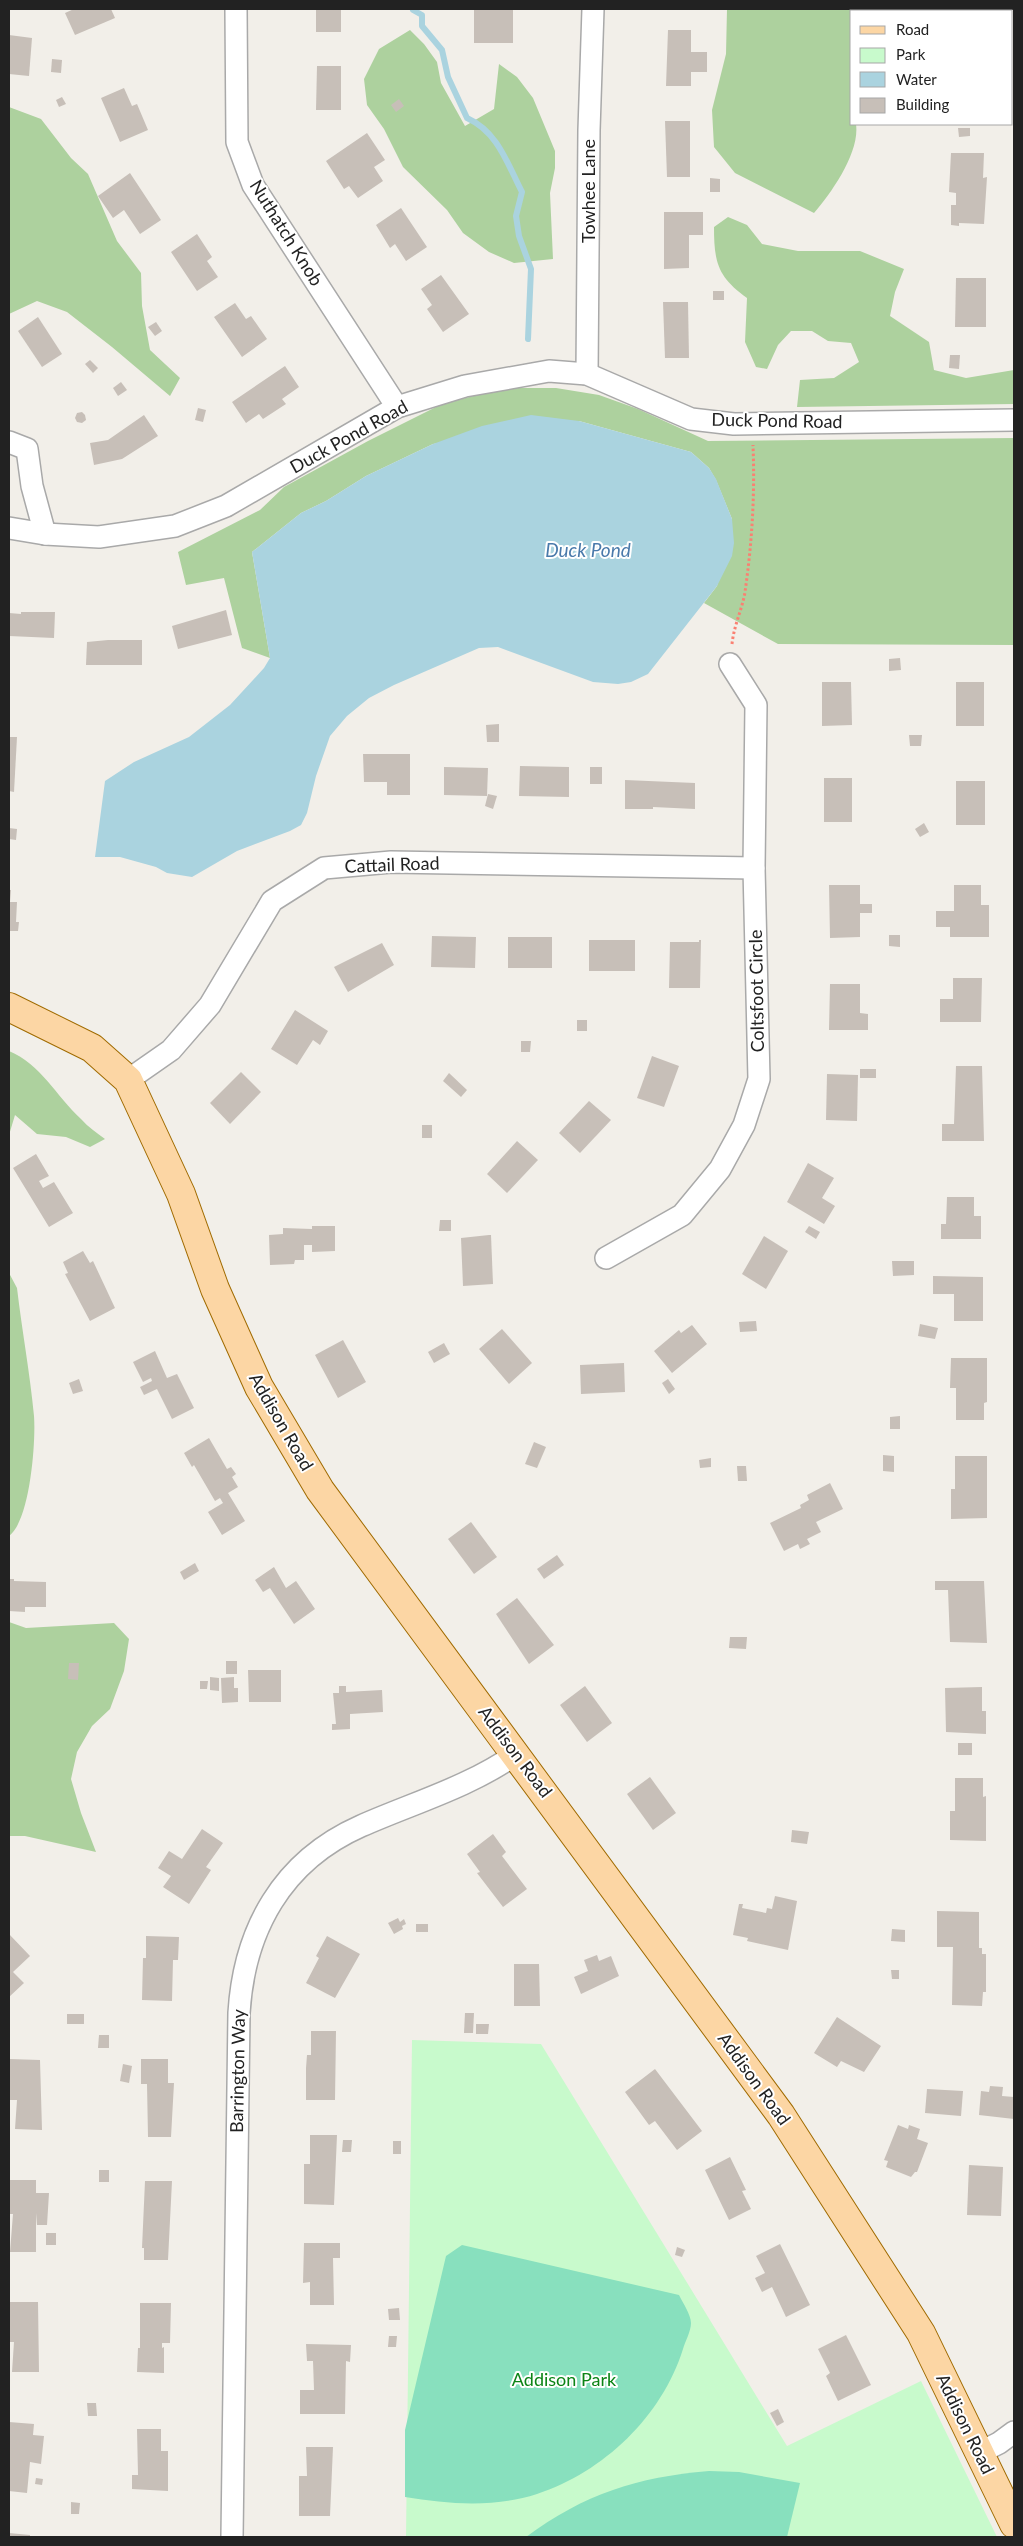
<svg xmlns="http://www.w3.org/2000/svg" width="1023" height="2546" viewBox="0 0 1023 2546" font-family="Lato,sans-serif">
  <style>
    .forest { fill: #add19e }
    .park { fill: #c8facc }
    .pitch { fill: #88e0be }
    .water { fill: #aad3df }
    .lines { fill: none; stroke-linecap: round; stroke-linejoin: round }
    .stream { stroke: #aad3df; stroke-width: 6 }
    .building { fill: #c7bfb8 }
    .minor-casing { stroke: #a9a9a9; stroke-width: 24 }
    .major-casing { stroke: #a06b00; stroke-width: 30 }
    .path { stroke: #fa8072; stroke-width: 3; stroke-dasharray: 2.5 2.5; stroke-linecap: butt }
    .minor { stroke: #fff; stroke-width: 21 }
    .major { stroke: #fcd6a4; stroke-width: 28 }
    .labels { text-anchor: middle; stroke-width: 4; stroke-linejoin: round; paint-order: stroke }
    .street-label { font-size: 18px; fill: #222; stroke: #fff }
    .park-label { font-size: 18px; fill: #0c8416; stroke: #fff }
    .water-label { font-size: 19px; font-style: italic; fill: #4a7aab; stroke: #fff }
  </style>
  <rect width="100%" height="100%" fill="#f2efe9"/>
  <!-- forest -->
  <g class="forest">
    <path d="M727,9H939L937,11H852V124H856C860,152 832,192 814,213L735,173L714,147L712,110L726,54Z"/>
    <path d="M410,30L424,44L437,62L441,83L465,126L494,109L499,64L517,77L533,98L555,151V168L550,193L553,259L514,263L489,252L463,233L447,210L403,167L384,129L367,105L364,79L379,49Z"/>
    <path d="M9,107L41,119L71,158L88,174L117,241L141,273L142,306L150,350L180,378L170,396L112,347L67,312L37,301L9,314Z"/>
    <path d="M728,217L747,225L762,244L798,251H860L904,269L895,292L890,316L929,342L934,370L966,378L1014,370V404L797,407L800,380L834,378L859,362L851,343L828,341L812,331H791L778,345L767,369L756,367L745,342L747,298C718,277 714,263 714,227Z"/>
    <path d="M502,388H556L599,395L638,409L708,441L1014,438V645L778,644L704,603L717,586L732,519L716,480L709,468L691,452L579,421L433,444L366,476L326,501L301,513L252,552L270,658L242,648L224,578L186,585L178,552L260,510L284,487L368,441L440,405Z"/>
    <path d="M9,1051C41,1064 56,1096 81,1119C88,1127 97,1133 105,1139L90,1147L66,1137L37,1134L15,1115L9,1135Z"/>
    <path d="M9,1273L17,1288C22,1331 30,1373 34,1416C36,1442 30,1521 9,1536Z"/>
    <path d="M9,1622L26,1628L114,1623L129,1639L124,1671L110,1709L92,1726L77,1752L71,1779L81,1813L96,1852L25,1836H9Z"/>
  </g>
  <!-- park -->
  <path class="park" d="M412,2040L541,2044L787,2446L921,2381L997,2537H406Z"/>
  <!-- pitch -->
  <g class="pitch">
    <path d="M462,2245L679,2295C683,2303 691,2315 691,2323C691,2331 685,2342 683,2349C662,2416 604,2472 537,2494C494,2508 448,2504 405,2497V2430L446,2256Z"/>
    <path d="M709,2471L739,2472L800,2483L787,2537H526C584,2494 637,2477 709,2471Z"/>
  </g>
  <!-- water -->
  <path class="water" d="M531,415L579,421L691,452L709,468L716,479L732,519L734,543L732,556L717,586L648,674L631,682L618,684L593,682L498,647L479,648L394,685L369,698L347,716L330,736L316,776L307,813L301,825L290,831L237,851L192,877L167,873L156,867L120,857H95L105,781L134,762L189,737L230,705L264,668L270,658L252,552L301,513L326,501L366,476L433,444L482,426Z"/>
  <g class="lines">
    <!-- stream -->
    <path class="stream" d="M414,9L413,10L422,15V26L442,50L448,77L467,118C498,132 507,163 522,192L516,216L519,236L531,269L528,339"/>
  </g>
  <!-- building -->
  <g class="building">
    <path d="M74,9H111L115,18L75,35L65,13Z"/>
    <rect x="316" y="9" width="25" height="23"/>
    <rect x="474" y="9" width="39" height="34"/>
    <path d="M668,30H691V52H707V72H691V86H666Z"/>
    <path d="M9,35L32,38L29,76L9,74Z"/>
    <path d="M52,59L62,60L61,73L51,72Z"/>
    <path d="M317,66H341V110H316Z"/>
    <path d="M124,88L132,106L137,104L148,130L120,142L101,98Z"/>
    <path d="M62,97L66,104L59,107L56,100Z"/>
    <path d="M399,99L404,106L396,112L391,105Z"/>
    <path d="M665,121H690V177H667Z"/>
    <path d="M958,128H970V136L959,137Z"/>
    <path d="M367,133L385,160L374,167L383,181L358,198L349,186L344,189L326,161Z"/>
    <path d="M951,153H984L983,178L987,177L984,224L959,223V226L951,225V205H956V193L949,192Z"/>
    <path d="M130,173L161,220L140,234L124,210L113,218L98,196Z"/>
    <path d="M710,178L720,179V192H710Z"/>
    <path d="M401,208L427,247L406,261L395,244L390,248L376,225Z"/>
    <path d="M664,212H703V235H689V268L664,269Z"/>
    <path d="M197,234L212,257L207,261L218,277L197,291L171,252Z"/>
    <path d="M441,275L469,314L443,332L427,309L432,305L421,289Z"/>
    <path d="M956,278H986V327H955Z"/>
    <rect x="713" y="291" width="11" height="9"/>
    <path d="M663,302H688L689,358H665Z"/>
    <path d="M235,303L246,319L251,316L267,339L242,357L214,317Z"/>
    <path d="M38,317L62,354L42,367L18,331Z"/>
    <path d="M156,322L162,331L155,336L148,327Z"/>
    <path d="M950,355H960L959,369L949,368Z"/>
    <path d="M90,360L98,368L93,373L85,364Z"/>
    <path d="M285,366L299,387L282,399L286,404L263,419L259,414L246,423L232,402Z"/>
    <path d="M121,382L127,390L118,396L113,388Z"/>
    <path d="M198,408L206,410L203,422L195,420Z"/>
    <path d="M82,412L85,415L86,420L82,423L77,422L75,418L77,413Z"/>
    <path d="M144,415L158,436L122,459L94,465L90,443L108,440Z"/>
    <path d="M226,610L232,635L178,649L172,626Z"/>
    <path d="M21,612H55L54,638L9,636V613L21,614Z"/>
    <path d="M108,640H142V665H86L87,642Z"/>
    <path d="M900,658L901,670L889,671V659Z"/>
    <path d="M822,682H851L852,725L822,726Z"/>
    <rect x="956" y="682" width="28" height="44"/>
    <path d="M499,724V742H487L486,725Z"/>
    <path d="M909,735H922L921,746H910Z"/>
    <path d="M9,737H17L14,792L9,791Z"/>
    <path d="M363,754H410V795H387V782H364Z"/>
    <path d="M520,766L569,767V797L519,796Z"/>
    <path d="M444,767L488,768L487,796L444,795Z"/>
    <rect x="590" y="767" width="12" height="17"/>
    <rect x="824" y="778" width="28" height="44"/>
    <path d="M625,780L695,783V809L653,807V809H625Z"/>
    <rect x="956" y="781" width="29" height="44"/>
    <path d="M488,794L497,796L493,809L485,806Z"/>
    <path d="M924,823L929,832L920,837L915,829Z"/>
    <path d="M9,828L17,829L16,840L9,839Z"/>
    <path d="M829,885H860V904H872V913H860V937L830,938Z"/>
    <path d="M954,885H981V905H989V937H950V927H936V911H954Z"/>
    <path d="M9,890H11L10,902H17L16,922H19L18,931H9Z"/>
    <path d="M889,935H900V947L889,946Z"/>
    <path d="M432,936L476,937L475,968L431,967Z"/>
    <rect x="508" y="937" width="44" height="31"/>
    <rect x="589" y="940" width="46" height="31"/>
    <path d="M699,940H701L700,988H669L670,942H699Z"/>
    <path d="M382,943L394,965L348,992L334,967Z"/>
    <path d="M953,978H982L981,1022H940V999H953Z"/>
    <path d="M830,984H860V1013L868,1014V1030H829Z"/>
    <path d="M295,1010L328,1031L320,1045L313,1040L297,1065L271,1049Z"/>
    <rect x="577" y="1020" width="10" height="11"/>
    <path d="M521,1041H531L530,1052H521Z"/>
    <path d="M652,1056L679,1066L664,1107L637,1098Z"/>
    <path d="M956,1066H982L984,1141H942V1124H954Z"/>
    <rect x="860" y="1069" width="16" height="9"/>
    <path d="M241,1072L261,1092L230,1124L210,1103Z"/>
    <path d="M449,1073L467,1090L461,1097L443,1081Z"/>
    <path d="M827,1074L858,1075L857,1121L826,1120Z"/>
    <path d="M589,1101L611,1120L580,1153L559,1133Z"/>
    <rect x="422" y="1125" width="10" height="13"/>
    <path d="M517,1141L538,1160L507,1193L487,1174Z"/>
    <path d="M36,1154L49,1176L39,1181L43,1188L54,1182L73,1213L49,1227L13,1168Z"/>
    <path d="M808,1163L834,1178L822,1198L835,1206L824,1224L787,1202Z"/>
    <path d="M947,1197H974V1216H981V1239H941V1224H946Z"/>
    <path d="M440,1220H451V1231H439Z"/>
    <path d="M312,1226H335V1251L312,1252V1245H304V1260H295L294,1264L270,1265L269,1235L283,1234V1228L312,1229Z"/>
    <path d="M809,1226L820,1232L816,1239L805,1232Z"/>
    <path d="M489,1235H491L493,1284L463,1286L461,1238Z"/>
    <path d="M764,1236L788,1251L766,1289L742,1274Z"/>
    <path d="M83,1251L90,1263L93,1261L115,1308L90,1321L65,1274L68,1273L63,1262Z"/>
    <path d="M892,1261H914V1275L893,1276Z"/>
    <path d="M933,1276L983,1277V1321H954V1294H933Z"/>
    <path d="M756,1321L757,1331L740,1332L739,1322Z"/>
    <path d="M920,1324L938,1328L935,1339L918,1336Z"/>
    <path d="M692,1325L707,1344L672,1373L654,1351L679,1330L681,1333Z"/>
    <path d="M502,1329L532,1363L509,1384L479,1349Z"/>
    <path d="M343,1340L366,1382L338,1398L315,1355Z"/>
    <path d="M444,1343L450,1354L434,1363L428,1352Z"/>
    <path d="M155,1351L167,1378L177,1374L194,1408L172,1419L157,1389L144,1395L140,1387L152,1381L151,1378L143,1382L133,1362Z"/>
    <path d="M951,1358H987V1402L984,1403V1420H956V1388H950Z"/>
    <path d="M624,1363L625,1392L581,1394L580,1365Z"/>
    <path d="M79,1379L83,1391L73,1394L69,1383Z"/>
    <path d="M668,1379L675,1389L669,1394L662,1383Z"/>
    <path d="M900,1416V1429H890V1417Z"/>
    <path d="M209,1438L227,1469L231,1467L236,1474L232,1477L238,1487L228,1493L245,1521L222,1535L208,1512L223,1503L220,1498L215,1501L194,1465L192,1467L184,1453Z"/>
    <path d="M534,1442L546,1447L537,1468L525,1464Z"/>
    <path d="M883,1455L894,1456V1472L883,1471Z"/>
    <path d="M955,1456H987V1518L951,1519V1489H955Z"/>
    <path d="M711,1458V1467L700,1468L699,1460Z"/>
    <path d="M737,1466H746L747,1481H738Z"/>
    <path d="M830,1483L843,1509L816,1522L821,1532L807,1539L810,1544L800,1549L798,1544L784,1551L770,1523L801,1508L800,1505L809,1500L807,1495Z"/>
    <path d="M471,1522L497,1557L474,1574L448,1539Z"/>
    <path d="M557,1555L564,1565L544,1579L537,1569Z"/>
    <path d="M195,1563L199,1571L184,1580L180,1572Z"/>
    <path d="M274,1567L286,1588L296,1581L315,1609L294,1624L270,1588L263,1592L255,1580Z"/>
    <path d="M9,1579H14V1581L46,1582V1607H25V1612L9,1611Z"/>
    <path d="M935,1581H984L987,1643L950,1642L948,1590H935Z"/>
    <path d="M517,1598L554,1645L529,1664L496,1614Z"/>
    <path d="M730,1637H747L746,1649L729,1648Z"/>
    <rect x="226" y="1661" width="11" height="13"/>
    <path d="M69,1663H79L78,1680L68,1679Z"/>
    <path d="M248,1670H281V1702H249Z"/>
    <path d="M210,1677L219,1678V1691L210,1690Z"/>
    <path d="M234,1677V1688H238V1702L222,1703L221,1678Z"/>
    <path d="M200,1681H208L207,1689H200Z"/>
    <path d="M339,1686H346V1692L382,1690L383,1712L350,1714V1729L332,1730V1724H336L333,1693H339Z"/>
    <path d="M585,1686L612,1723L587,1742L560,1705Z"/>
    <path d="M982,1687V1711H986V1734L946,1732L945,1688Z"/>
    <rect x="958" y="1743" width="14" height="12"/>
    <path d="M650,1777L676,1813L653,1830L627,1794Z"/>
    <path d="M955,1778H983V1797L986,1796V1841L950,1840V1811H955Z"/>
    <path d="M202,1829L223,1843L206,1867L211,1870L189,1904L163,1887L171,1876L158,1868L169,1851L182,1859Z"/>
    <path d="M792,1830L809,1832L807,1844L791,1842Z"/>
    <path d="M493,1834L506,1852L502,1856L527,1889L503,1907L477,1873L480,1872L467,1854Z"/>
    <path d="M775,1896L797,1901L788,1950L747,1941L748,1938L733,1935L739,1904H743L742,1908L766,1913L767,1908L772,1909Z"/>
    <path d="M937,1911L979,1912V1948H982V1954H986V1992H983L982,2006L952,2005L953,1947H937Z"/>
    <path d="M398,1918L400,1922L404,1919L406,1924L402,1926L403,1929L394,1934L388,1923Z"/>
    <rect x="416" y="1924" width="12" height="8"/>
    <path d="M892,1929L905,1930V1942L891,1941Z"/>
    <path d="M9,1934L30,1956L13,1972L24,1983L9,1997Z"/>
    <path d="M146,1936L179,1937L178,1960H173L172,2001L142,2000L143,1958H146Z"/>
    <path d="M327,1936L360,1954L335,1998L306,1983L319,1958L316,1956Z"/>
    <path d="M597,1955L599,1961L611,1956L619,1976L581,1994L574,1977L588,1971L584,1960Z"/>
    <path d="M514,1964H539L540,2006H514Z"/>
    <path d="M891,1970H899V1979H892Z"/>
    <path d="M465,2013H474L473,2033H464Z"/>
    <rect x="67" y="2014" width="17" height="10"/>
    <path d="M837,2017L881,2046L864,2072L841,2061L837,2067L814,2053Z"/>
    <path d="M476,2024H489L488,2034H476Z"/>
    <path d="M311,2031H336L335,2100H306V2068L307,2055H311Z"/>
    <path d="M99,2035H109V2048H98Z"/>
    <path d="M9,2059L40,2060L42,2130L15,2129L17,2100H9Z"/>
    <path d="M141,2059H168V2083H174L171,2137H148L147,2084H141Z"/>
    <path d="M123,2064L132,2066L129,2083L120,2081Z"/>
    <path d="M655,2069L702,2131L677,2150L655,2121L649,2125L625,2092Z"/>
    <path d="M990,2086L1003,2087L1002,2096L1014,2097V2119L979,2115L981,2091L989,2092Z"/>
    <path d="M927,2089L963,2091L961,2116L925,2113Z"/>
    <path d="M898,2125L908,2129L909,2125L920,2129L917,2139L928,2143L917,2172H915L911,2177L886,2167L888,2161L884,2160Z"/>
    <path d="M310,2135H337L334,2205L304,2204V2164H310Z"/>
    <path d="M343,2140H352L351,2152H342Z"/>
    <rect x="393" y="2141" width="8" height="13"/>
    <path d="M730,2157L746,2190L742,2191L751,2209L729,2220L705,2170Z"/>
    <path d="M969,2165L1003,2167L1001,2216L967,2215Z"/>
    <rect x="99" y="2170" width="10" height="12"/>
    <path d="M10,2180H36V2193H49L47,2225H37L36,2213V2252H10L13,2214H10Z"/>
    <path d="M145,2181H172L168,2260H144V2248H142Z"/>
    <rect x="46" y="2233" width="10" height="12"/>
    <path d="M304,2243H340V2258H333L334,2305H310V2282L303,2283Z"/>
    <path d="M780,2244L810,2305L786,2317L772,2287L762,2292L755,2278L765,2273L756,2256Z"/>
    <path d="M677,2247L685,2250L682,2257L675,2255Z"/>
    <path d="M9,2302H38L39,2372H12L14,2342H9Z"/>
    <path d="M140,2303H171L170,2343H162V2348L164,2347V2373L137,2372L138,2348H140Z"/>
    <path d="M399,2308L400,2320H389L388,2309Z"/>
    <path d="M846,2335L871,2385L838,2401L826,2376L830,2373L818,2349Z"/>
    <path d="M389,2336H397L396,2347H388Z"/>
    <path d="M306,2344L351,2345L350,2362L346,2361L345,2414H300V2390H314L313,2361H307Z"/>
    <path d="M87,2403H96L97,2416H88Z"/>
    <path d="M778,2409L784,2422L777,2426L770,2413Z"/>
    <path d="M9,2422L34,2424L33,2435L44,2436L41,2464L30,2462L27,2493L9,2491Z"/>
    <path d="M137,2429H161V2451H168V2491L132,2489V2475H138Z"/>
    <path d="M306,2447H333L330,2516H299V2476H307Z"/>
    <path d="M36,2478L43,2479L42,2485L35,2484Z"/>
    <path d="M71,2502L80,2503L79,2514H71Z"/>
    <path d="M9,2533L30,2535V2537H9Z"/>
  </g>
  <g class="lines">
    <!-- minor casing -->
    <g class="minor-casing">
      <g id="minor">
        <path d="M236,9L237,142L253,185L397,407"/>
        <path d="M587,374L589,130L593,9"/>
        <path d="M9,442L27,449L32,486L45,534"/>
        <path d="M9,528L45,534L99,537L175,526L226,506L397,407L465,386L549,371L587,374L691,419L734,424L1014,420"/>
        <path d="M128,1080L171,1050L210,1005L272,901L324,868L391,862L754,868"/>
        <path d="M606,1258L682,1215L720,1169L744,1125L759,1079L754,868L756,705L730,664"/>
        <path d="M979,2453L999,2443L1014,2432"/>
        <path d="M232,2537L239,2013C244,1930 282,1861 361,1826C413,1803 469,1787 516,1754"/>
      </g>
    </g>
    <!-- major casing -->
    <g class="major-casing">
      <path id="major" d="M9,1007L92,1048L128,1080L181,1194L215,1289L259,1387L320,1490L781,2115L921,2333L1014,2524"/>
    </g>
    <!-- path -->
    <path class="path" d="M732,644C734,625 742,610 745,592C752,543 755,495 753,445"/>
    <!-- minor -->
    <use href="#minor" class="minor"/>
    <!-- major -->
    <use href="#major" class="major"/>
  </g>
  <g class="labels">
    <!-- street labels -->
    <g class="street-label">
      <text transform="translate(589 191) rotate(-90)" y="6">Towhee Lane</text>
      <text transform="translate(286 233) rotate(58)" y="6">Nuthatch Knob</text>
      <text transform="translate(777 421) rotate(1)" y="6">Duck Pond Road</text>
      <text transform="translate(349 437) rotate(-29)" y="6">Duck Pond Road</text>
      <text transform="translate(392 865) rotate(-2)" y="6">Cattail Road</text>
      <text transform="translate(757 991) rotate(-91)" y="6">Coltsfoot Circle</text>
      <text transform="translate(281 1422) rotate(60)" y="6">Addison Road</text>
      <text transform="translate(515 1752) rotate(53)" y="6">Addison Road</text>
      <text transform="translate(238 2071) rotate(-89)" y="6">Barrington Way</text>
      <text transform="translate(754 2079) rotate(54)" y="6">Addison Road</text>
      <text transform="translate(965 2424) rotate(64)" y="6">Addison Road</text>
    </g>
    <!-- park labels -->
    <g class="park-label">
      <text x="564" y="2386">Addison Park</text>
    </g>
    <!-- water labels -->
    <g class="water-label">
      <text x="588" y="557">Duck Pond</text>
    </g>
  </g>
  <!-- border -->
  <rect width="1023" height="2546" fill="none" stroke="#222222" stroke-width="20"/>
  <!-- legend -->
  <rect x="850" y="10" width="162" height="115" fill="#ffffff" stroke="#a7a7a7"/>
  <rect x="860" y="26" width="25" height="8" fill="#fcd6a4" stroke="#a7a7a7"/>
  <text x="896" y="35" font-size="15" fill="#222222">Road</text>
  <rect x="860" y="48" width="25" height="15" fill="#c8facc" stroke="#a7a7a7"/>
  <text x="896" y="60" font-size="15" fill="#222222">Park</text>
  <rect x="860" y="72" width="25" height="15" fill="#aad3df" stroke="#a7a7a7"/>
  <text x="896" y="85" font-size="15" fill="#222222">Water</text>
  <rect x="860" y="98" width="25" height="15" fill="#c7bfb8" stroke="#a7a7a7"/>
  <text x="896" y="110" font-size="15" fill="#222222">Building</text>
</svg>
